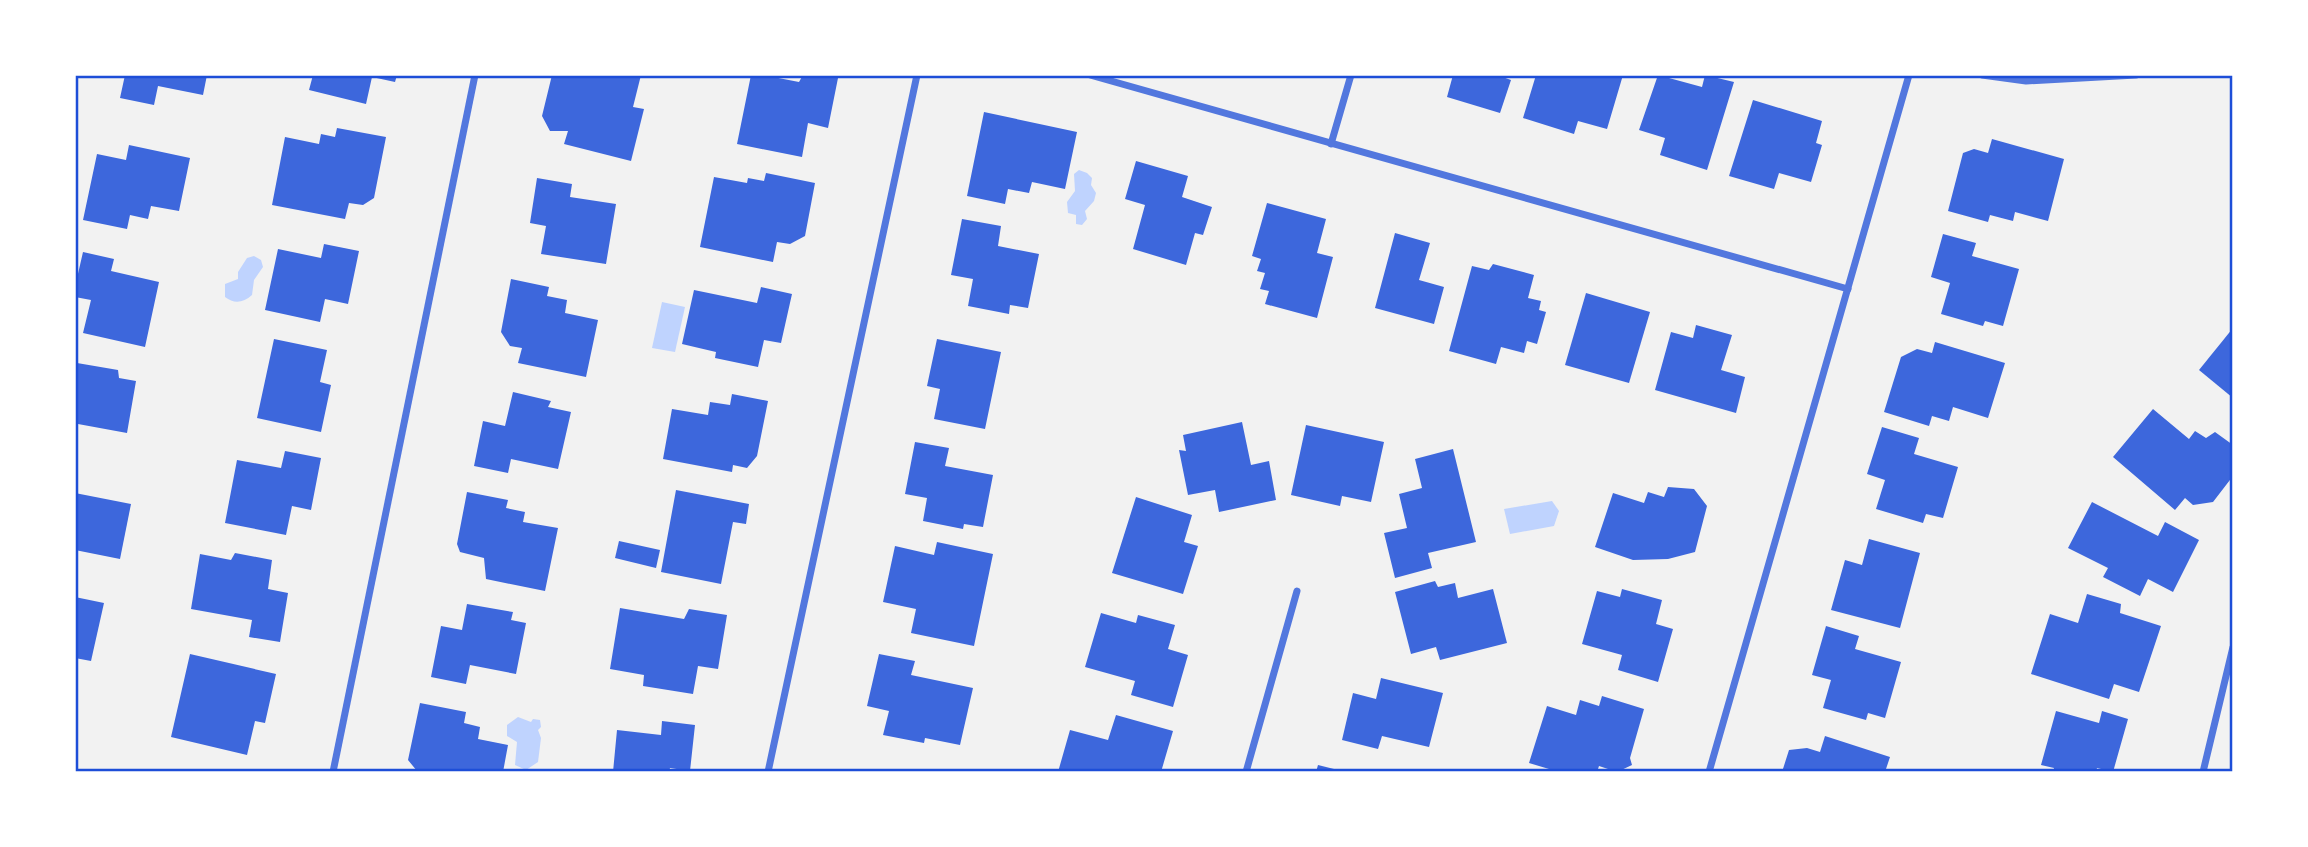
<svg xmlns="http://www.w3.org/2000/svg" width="2308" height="847" viewBox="0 0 2308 847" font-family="'PT Sans',sans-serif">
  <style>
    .water { fill: #bfd3fe }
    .building { fill: #3d67dc }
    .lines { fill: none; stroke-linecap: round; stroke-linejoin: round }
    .minor { stroke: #5277de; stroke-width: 7 }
    .neatline { fill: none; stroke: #1d4ed8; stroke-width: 2.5 }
  </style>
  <rect width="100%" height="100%" fill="#f2f2f2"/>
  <!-- water -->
  <g class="water">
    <path d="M1079,170L1087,173L1092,178L1091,185L1096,193L1094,201L1085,211L1087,219L1082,225L1076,224V215L1068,213L1067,202L1075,191L1074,174Z"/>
    <path d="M254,256L261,260L263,267L254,280L252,295C243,303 234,304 225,297V284L238,279V272L247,258Z"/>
    <path d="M662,302L685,307L675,352L652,348Z"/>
    <path d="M1552,501L1559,511L1554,526L1510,534L1504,509Z"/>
    <path d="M518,717L531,722L533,719L540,720L541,727L538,730L541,738L538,762L526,770L515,765L517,742L507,736V725Z"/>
  </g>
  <!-- building -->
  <g class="building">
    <path d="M125,75H207L203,95L158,86L154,105L120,98Z"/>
    <path d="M313,75H397L395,82L372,77L366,104L309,90Z"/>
    <path d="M552,75H641L633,107L644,109L631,161L564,144L568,131H550L542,116Z"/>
    <path d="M751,75H763L799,82L803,75L838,78L828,128L808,123L802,157L737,144Z"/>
    <path d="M1453,75H1497L1511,80L1500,113L1447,97Z"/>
    <path d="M1536,75H1623L1607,129L1578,121L1574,134L1523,118Z"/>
    <path d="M1658,75L1702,87L1705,75L1734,82L1707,170L1660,155L1665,138L1639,130Z"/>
    <path d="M1753,100L1822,121L1816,143L1822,145L1811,182L1779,173L1774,189L1729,176Z"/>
    <path d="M984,112L1077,132L1065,189L1032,182L1029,193L1008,189L1005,204L967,196Z"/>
    <path d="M337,128L386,137L374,198L363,205L349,203L345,219L272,205L285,137L319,144L321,134L335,137Z"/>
    <path d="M1992,139L2064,159L2048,221L2015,212L2013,221L1990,215L1988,222L1948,211L1963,153L1974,149L1988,153Z"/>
    <path d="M129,145L190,158L179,211L151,206L148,219L130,215L127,229L83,220L97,154L126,160Z"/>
    <path d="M1136,161L1188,176L1182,197L1212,207L1203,235L1195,233L1186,265L1133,249L1145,205L1125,199Z"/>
    <path d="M766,173L815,183L805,236L790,244L777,242L773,262L700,247L714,177L747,183L748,178L764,181Z"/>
    <path d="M537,178L572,184L570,197L616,204L606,264L541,254L546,226L530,223Z"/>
    <path d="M1267,203L1326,219L1317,253L1333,257L1317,318L1265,304L1269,291L1260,289L1265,273L1257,271L1261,259L1252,256Z"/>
    <path d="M962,219L1001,226L998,246L1039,254L1028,308L1010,305L1009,314L968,306L973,279L951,275Z"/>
    <path d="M1395,233L1430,243L1419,280L1444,287L1434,324L1375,308Z"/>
    <path d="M1943,234L1976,243L1972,256L2019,269L2003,326L1985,321L1983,326L1941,314L1950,283L1931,277Z"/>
    <path d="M324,244L359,251L348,304L325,299L320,322L265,310L278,249L321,258Z"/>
    <path d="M83,252L114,259L111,271L159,282L145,347L83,333L91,300L75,297V287Z"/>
    <path d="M1493,264L1534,275L1528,298L1541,301L1539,310L1546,312L1537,344L1527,341L1524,353L1501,347L1496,364L1449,351L1472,266L1489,270Z"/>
    <path d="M511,279L549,287L547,296L567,300L565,313L598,320L586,377L518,363L522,348L510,346L501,332Z"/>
    <path d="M761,287L792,294L781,343L764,340L758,367L715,358L716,352L682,344L694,290L757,303Z"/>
    <path d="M1586,293L1650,312L1629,383L1565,365Z"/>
    <path d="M1696,325L1732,335L1721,370L1745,377L1736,413L1655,390L1671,332L1693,338Z"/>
    <path d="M2233,328V398L2199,370Z"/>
    <path d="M274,339L327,350L320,382L331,385L321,432L257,418Z"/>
    <path d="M937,339L1001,352L985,429L934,419L940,389L927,386Z"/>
    <path d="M1935,342L2005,363L1988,418L1953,407L1949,421L1932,416L1929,426L1884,412L1901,357L1917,349L1932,353Z"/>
    <path d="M77,363L118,370L119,378L136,381L127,433L78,424L75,434V376Z"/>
    <path d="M513,392L551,401L548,407L571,412L558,469L511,459L508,473L474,466L483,421L505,426Z"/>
    <path d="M732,394L768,401L757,456L747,468L733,465L732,472L663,459L672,409L708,415L710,402L730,405Z"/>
    <path d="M2153,409L2189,439L2195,431L2206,438L2215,432L2233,445V476L2213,502L2193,505L2185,498L2175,510L2113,457Z"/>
    <path d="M1242,422L1251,465L1269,461L1276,500L1219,512L1215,490L1188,495L1179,450L1186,451L1183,435Z"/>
    <path d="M1306,425L1384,442L1371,502L1342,496L1340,506L1291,495Z"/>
    <path d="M1882,427L1919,438L1914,454L1958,467L1943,518L1926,514L1923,523L1876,509L1885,480L1867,474Z"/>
    <path d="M915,442L949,448L945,466L993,475L983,527L964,524L963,529L923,521L927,498L905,494Z"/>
    <path d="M1453,449L1476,542L1428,553L1432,568L1395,578L1384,533L1407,528L1399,494L1422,488L1415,459Z"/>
    <path d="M285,451L321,458L311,510L292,506L286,535L225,523L237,460L281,468Z"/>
    <path d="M1668,487L1694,489L1707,506L1695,552L1668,559L1633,560L1595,547L1613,493L1644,503L1648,492L1664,497Z"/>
    <path d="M676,490L749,504L746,524L733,522L721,584L661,572Z"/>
    <path d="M467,492L508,500L506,508L525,512L523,522L558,528L545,591L486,579L484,558L460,552L457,544Z"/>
    <path d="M75,493L131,504L120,559L75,550Z"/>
    <path d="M1136,497L1192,515L1184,542L1198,546L1183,594L1112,573Z"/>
    <path d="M2092,502L2158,536L2165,522L2199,540L2173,592L2148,579L2140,596L2103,577L2108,568L2068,548Z"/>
    <path d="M1869,539L1920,553L1900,628L1831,610L1845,560L1862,565Z"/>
    <path d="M619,541L660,550L656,568L615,558Z"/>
    <path d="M937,542L993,554L974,646L911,633L916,609L883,602L895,546L934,555Z"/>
    <path d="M235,553L272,560L268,589L288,593L280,642L249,637L252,620L191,609L200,554L231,560Z"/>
    <path d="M1435,581L1438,587L1455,583L1458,598L1493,589L1507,643L1440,660L1436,647L1411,654L1395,592Z"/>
    <path d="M1622,589L1662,600L1656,624L1673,629L1658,682L1618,670L1622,655L1582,644L1597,591L1620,597Z"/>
    <path d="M2087,594L2121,604L2120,613L2161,626L2139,692L2114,684L2109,699L2031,674L2050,614L2078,623Z"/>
    <path d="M75,597L104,603L91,661L75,658Z"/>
    <path d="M467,604L513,612L511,620L526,623L516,674L470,665L466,684L431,677L441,626L462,630Z"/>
    <path d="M620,608L684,619L689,609L727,615L718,669L698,666L693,694L643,686L644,675L610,669Z"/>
    <path d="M1101,613L1136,623L1138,615L1175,625L1168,649L1188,655L1173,707L1131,695L1135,681L1085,667Z"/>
    <path d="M1826,626L1859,636L1855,649L1901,662L1885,718L1868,713L1866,720L1823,708L1831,680L1812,675Z"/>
    <path d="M190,654L276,674L265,723L255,721L247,755L171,737Z"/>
    <path d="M879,654L915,661L911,675L973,688L960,745L925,738L924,743L883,735L889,711L867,706Z"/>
    <path d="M1381,678L1443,693L1429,747L1382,736L1378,749L1342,740L1353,693L1376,699Z"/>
    <path d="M1602,696L1644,709L1630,758L1632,765L1617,772L1599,766L1597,772H1559L1529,763L1547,706L1576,715L1580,700L1599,706Z"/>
    <path d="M420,703L466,712L464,723L480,727L478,739L508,745L503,772L417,771L408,760Z"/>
    <path d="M2056,711L2099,723L2102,711L2128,719L2113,772L2097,768L2096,772H2053L2054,768L2041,765Z"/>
    <path d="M1116,715L1173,731L1161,772H1058L1070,730L1108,740Z"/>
    <path d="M662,721L695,725L690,771L670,768L669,772H613L617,730L661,735Z"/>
    <path d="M1825,736L1890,757L1885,772H1782L1789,750L1807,748L1820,752Z"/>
    <path d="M1318,765L1342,771V772H1316Z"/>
  </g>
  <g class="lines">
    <!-- minor -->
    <g class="minor">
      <path d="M1090,75L1848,289"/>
      <path d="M1982,75L2026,81L2136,75"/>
      <path d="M1331,144L1351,75"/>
      <path d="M333,772L475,75"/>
      <path d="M768,772L917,75"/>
      <path d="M1246,772L1297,591"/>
      <path d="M1709,772L1909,75"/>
      <path d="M2203,772L2233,647"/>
    </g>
  </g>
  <!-- border -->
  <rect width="2308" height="847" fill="none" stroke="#ffffff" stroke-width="154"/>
  <rect x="77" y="77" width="2154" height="693" class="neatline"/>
</svg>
